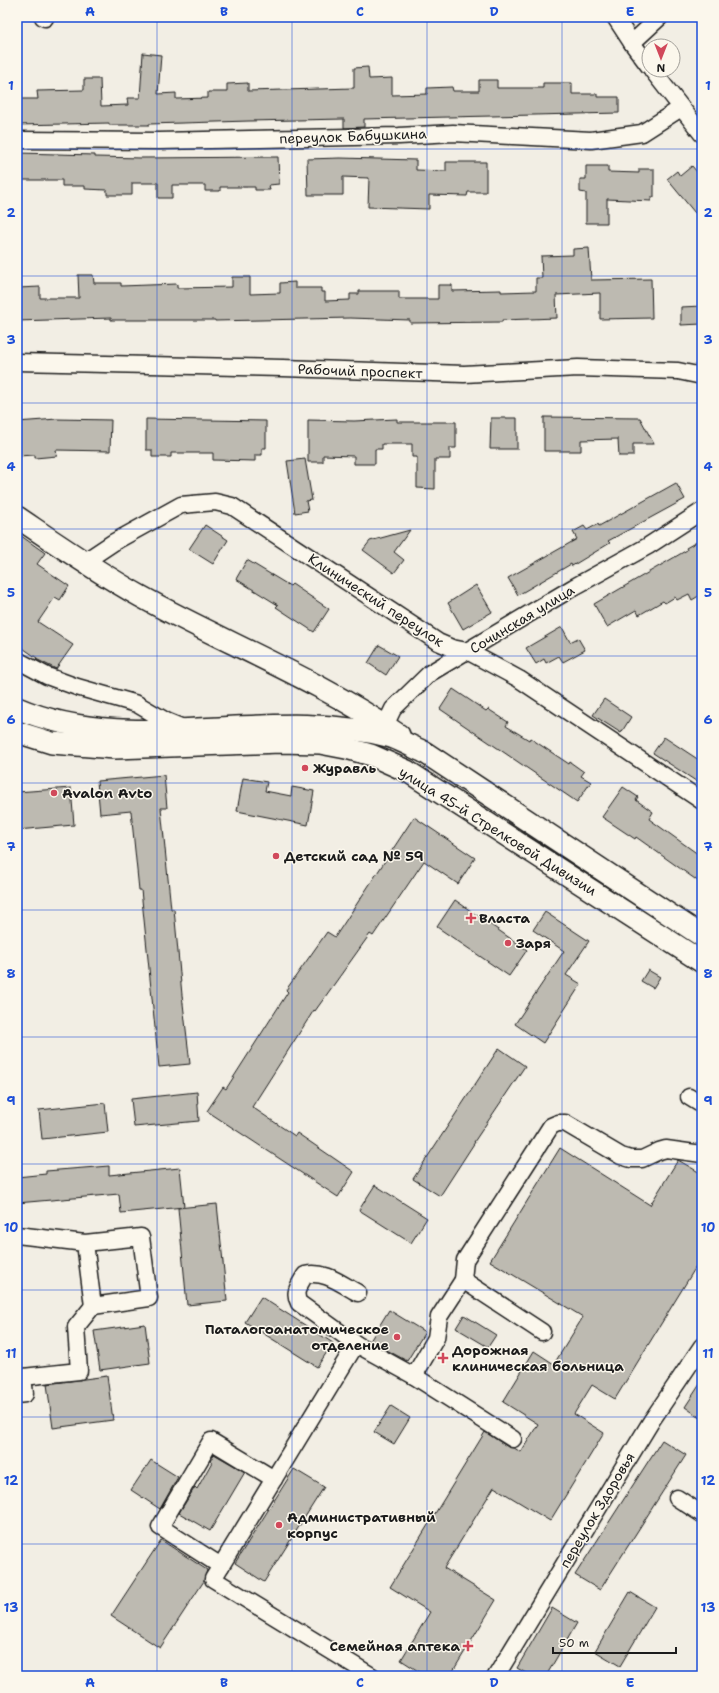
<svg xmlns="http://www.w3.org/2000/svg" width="719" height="1693" viewBox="0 0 719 1693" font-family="'Shantell Sans',sans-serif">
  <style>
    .building { fill: #bdbab1; stroke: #1c1c1c }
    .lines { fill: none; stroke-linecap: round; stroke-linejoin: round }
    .minor-casing { stroke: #1c1c1c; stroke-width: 19 }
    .major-casing { stroke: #1c1c1c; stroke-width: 24 }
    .minor { stroke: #fbf7ec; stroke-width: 16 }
    .major { stroke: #fbf7ec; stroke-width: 21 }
    .grid { fill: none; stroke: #1d4ed8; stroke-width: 1; stroke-opacity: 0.55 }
    .poi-dot { fill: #d1495b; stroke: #fbf7ec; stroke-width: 1.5 }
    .labels { text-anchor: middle; stroke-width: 3; stroke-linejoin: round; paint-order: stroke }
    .street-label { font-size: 14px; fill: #1c1c1c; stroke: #fbf7ec }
    .poi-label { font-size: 14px; font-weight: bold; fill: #1c1c1c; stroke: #fbf7ec; text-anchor: start }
    .neatline { fill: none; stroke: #1d4ed8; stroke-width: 1.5 }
    .grid-label { font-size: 13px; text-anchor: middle; font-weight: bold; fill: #1d4ed8 }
  </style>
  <rect width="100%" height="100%" fill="#f2eee4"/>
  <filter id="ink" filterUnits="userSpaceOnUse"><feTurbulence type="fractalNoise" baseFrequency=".025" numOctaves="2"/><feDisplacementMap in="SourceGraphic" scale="8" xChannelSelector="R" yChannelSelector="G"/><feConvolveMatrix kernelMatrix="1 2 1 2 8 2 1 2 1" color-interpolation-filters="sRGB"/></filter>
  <g filter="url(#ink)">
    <!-- building -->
    <g class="building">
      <path d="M143,53L161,55L158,94L176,93V99L208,98V92H227V84L248,83V91L354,88V68L368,67L369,79L392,78V95L427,94V88L452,87L453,91H479V80H497V88H543V83H572V94H597V97H619V113L364,119V127L344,128V119L249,121L149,124V125H109V123L17,125V99H38L37,91L84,90V79H100L101,106L128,105L127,98H140Z"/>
      <path d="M18,153L95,155V157L142,158L278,157L279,184L269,185L270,190H255V187H220V191H205V185H172V198H158V183H132V195H107V190L85,189V186H62V180H18Z"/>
      <path d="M340,158L416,160V170L446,171V162H486V192H468L467,196L429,195V209L368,207L369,178L343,177V195H308L307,159Z"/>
      <path d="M586,166H608V172L639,173V169H654V197H651V201L607,199V223H586V193L580,192V179H586Z"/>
      <path d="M692,166L702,178V208L695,213L667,179L677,171L680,176Z"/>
      <path d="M589,248L591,280L651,279L652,318L600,319V293L556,295L557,318L502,320V322L410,323V320L350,318L215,321V320H111V318L17,321L18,288L40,287V298H79L78,275H93L94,283H121V286L177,284V288L232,287V277H250V294L280,293V283L295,282V288H321V292H325V301L350,300V294H359V291H399V299H438V285H452V291L501,290V292L536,291V278H542L541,256L573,255V249Z"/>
      <path d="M702,306V324L681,325V307Z"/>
      <path d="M544,417L640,418L654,444H633V456H619L618,439L581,440V451H544Z"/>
      <path d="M491,418H517V449H490Z"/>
      <path d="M57,419L111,420L110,451L56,450L57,456L35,458V455L17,456V422Z"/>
      <path d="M146,419L266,421V448H262V455H255V461L213,460V453H171V457H152V450H146Z"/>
      <path d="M397,419V422H456V448H450V459H435V489L417,488V457H412V444H382V449H375V464H354V456L323,455V462H308V420L354,421Z"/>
      <path d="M305,459L312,500L306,501L308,511L295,513L287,461Z"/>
      <path d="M676,483L685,499L608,541L610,543L572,566L571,564L518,595L508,578L577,539L573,532L584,526L587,530L598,524L599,526Z"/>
      <path d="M205,525L228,540L213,564L189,549Z"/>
      <path d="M410,530L394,552L404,560L394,573L363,550L370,541Z"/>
      <path d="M17,533L45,553L37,564L69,586L60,600L55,597L38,622L73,645L56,669L36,659L37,658L17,644Z"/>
      <path d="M702,539V594L692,600L689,594L677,600L675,597L665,603L663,601L639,615L636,610L607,627L594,604L687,550L686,548Z"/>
      <path d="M247,560L290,586L292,584L329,609L314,632L276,607L278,605L236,579Z"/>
      <path d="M476,585L492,612L463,629L448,603Z"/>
      <path d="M562,627L570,642L578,638L585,650L563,662L559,656L546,663L544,659L536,664L526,648Z"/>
      <path d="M379,645L398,656L386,675L368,663Z"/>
      <path d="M453,689L486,711L488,709L508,722L506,726L529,740L530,738L569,764L570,762L584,772L581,776L591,782L577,802L440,709Z"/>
      <path d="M604,699L631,717L621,733L593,715Z"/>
      <path d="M664,737L702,762V785L653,753Z"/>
      <path d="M164,775L167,808H161L171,909H174L182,995L190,1064L159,1067L141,890H139L131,811L100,814L97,781Z"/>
      <path d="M243,778L267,782L265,791L291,796L292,787L314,791L308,825L237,811Z"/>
      <path d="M623,787L638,797L636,800L653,812L649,819L702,857V884L636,837L635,839L602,817Z"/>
      <path d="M71,788L74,825L17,830V792Z"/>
      <path d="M414,817L475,858L458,884L424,861L373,936L370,934L315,1011L314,1010L252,1107L295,1136L297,1133L354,1172L338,1197L207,1111L223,1087L226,1089L288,992L286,990L327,932L335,937Z"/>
      <path d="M455,900L527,950L509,976L437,927Z"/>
      <path d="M545,912L589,941L566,975L581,984L543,1043L515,1024L564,951L533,930Z"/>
      <path d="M648,970L660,977L653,988L641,981Z"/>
      <path d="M499,1048L525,1066L474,1142H475L440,1196L413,1179Z"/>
      <path d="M197,1092L199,1121L134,1127L131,1099Z"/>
      <path d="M105,1103L108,1132L42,1139L39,1110Z"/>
      <path d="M560,1148L650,1205L678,1160L702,1174V1257L615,1399L592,1385L574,1414L604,1433L550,1521L494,1487L444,1568L496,1600L450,1676H426L401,1660L430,1612L390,1587L485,1432L508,1447L514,1448L521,1452L538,1424L503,1402L534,1351L554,1364L583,1317L490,1261Z"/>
      <path d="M109,1166V1175L180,1168L184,1207L121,1213L119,1194L17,1203V1177L46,1174V1171Z"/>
      <path d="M375,1185L427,1218L411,1243L359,1210Z"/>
      <path d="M217,1204L227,1301L187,1305L178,1208Z"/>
      <path d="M261,1297L333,1343L317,1367L245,1322Z"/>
      <path d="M389,1310L425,1332L407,1361L370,1341Z"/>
      <path d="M464,1315L496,1335L488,1347L456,1328Z"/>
      <path d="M145,1324L150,1363L100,1370L94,1331Z"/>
      <path d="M107,1376L113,1420L53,1428L47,1384Z"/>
      <path d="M702,1381V1419L685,1407Z"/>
      <path d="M391,1406L410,1418L394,1444L374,1432Z"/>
      <path d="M662,1440L686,1455L600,1590L575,1575Z"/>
      <path d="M214,1454L245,1472L210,1531L179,1513L195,1487L197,1489L212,1462L210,1461Z"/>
      <path d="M151,1460L178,1477L160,1509L131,1490Z"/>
      <path d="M294,1469L324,1487L264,1582L235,1563Z"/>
      <path d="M161,1540L207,1570L204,1581L160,1648L111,1616Z"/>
      <path d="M630,1592L655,1607L620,1666L595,1651Z"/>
      <path d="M552,1608L577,1623L546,1676H531L517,1668Z"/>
    </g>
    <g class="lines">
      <!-- minor casing -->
      <g class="minor-casing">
        <g id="minor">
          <path d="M43,17L45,18"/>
          <path d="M615,17L632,43L649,66"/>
          <path d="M632,43L660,17"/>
          <path d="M652,70L702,134"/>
          <path d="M17,140L159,141L399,136L453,133L591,140L642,133L681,108"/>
          <path d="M17,362L283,368L464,374L578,368L678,371L702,376"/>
          <path d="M84,562L114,542L181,505L215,502L232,506L438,642L452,648L467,651L519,679L702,801"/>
          <path d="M17,660L47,676L77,687L137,704L166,721L183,728"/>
          <path d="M380,736L393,709L430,673L574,587L648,546L702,511"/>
          <path d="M689,1097L702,1105"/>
          <path d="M17,1235L85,1243L141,1237L149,1298L93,1306L85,1243"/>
          <path d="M542,1332L463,1280L465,1260L551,1126L558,1123H565L621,1156L631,1159H642L659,1151L666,1149L702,1154"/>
          <path d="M356,1344L299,1303C293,1292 299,1286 305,1275C325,1270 341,1284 358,1293"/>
          <path d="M414,1376L436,1338L439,1317L463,1280"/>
          <path d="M17,1395L25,1394L23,1377L79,1371L76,1327L93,1306"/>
          <path d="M677,1498L702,1514"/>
          <path d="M221,1566L160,1527L211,1441L274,1479"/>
          <path d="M372,1676L213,1579L356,1344L414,1376L513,1439"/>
          <path d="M496,1676L652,1420L702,1346"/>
        </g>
      </g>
      <!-- major casing -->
      <g class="major-casing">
        <g id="major">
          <path d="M17,517C57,544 97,572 140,596C225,643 318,679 399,735"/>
          <path d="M17,708C136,759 269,703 391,737C402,741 413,747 424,752L702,936"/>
          <path d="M17,732L52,743L115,748L280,742L320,743L346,748L371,755L407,771L702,962"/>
        </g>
      </g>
      <!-- minor -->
      <use href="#minor" class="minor"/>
      <!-- major -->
      <use href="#major" class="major"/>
    </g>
  </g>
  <!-- grid -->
  <path class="grid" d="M157,17V1676M292,17V1676M427,17V1676M562,17V1676M17,149H702M17,276H702M17,403H702M17,529H702M17,656H702M17,783H702M17,910H702M17,1037H702M17,1164H702M17,1290H702M17,1417H702M17,1544H702"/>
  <!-- markers -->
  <g class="poi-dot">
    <circle cx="305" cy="768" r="4"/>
    <circle cx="54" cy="793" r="4"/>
    <circle cx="276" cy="856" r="4"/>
    <path d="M469 912h4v4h4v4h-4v4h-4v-4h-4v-4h4z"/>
    <circle cx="508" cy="943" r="4"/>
    <circle cx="397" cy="1337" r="4"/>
    <path d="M441 1352h4v4h4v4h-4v4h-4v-4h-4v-4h4z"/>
    <circle cx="279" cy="1525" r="4"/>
    <path d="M466 1640h4v4h4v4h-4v4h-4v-4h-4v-4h4z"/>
  </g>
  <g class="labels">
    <!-- street labels -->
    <g class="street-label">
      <text transform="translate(353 136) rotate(-2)" y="5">переулок Бабушкина</text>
      <text transform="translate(360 371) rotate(2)" y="5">Рабочий проспект</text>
      <text transform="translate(376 600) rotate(33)" y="5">Клинический переулок</text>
      <text transform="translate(522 619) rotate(-31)" y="5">Сочинская улица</text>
      <text transform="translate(498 831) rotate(32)" y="5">улица 45-й Стрелковой Дивизии</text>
      <text transform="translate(597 1510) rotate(-59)" y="5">переулок Здоровья</text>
    </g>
    <!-- poi labels -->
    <g class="poi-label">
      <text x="313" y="773">Журавль</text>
      <text x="62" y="798">Avalon Avto</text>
      <text x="284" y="861">Детский сад № 59</text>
      <text x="479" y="923">Власта</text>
      <text x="516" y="948">Заря</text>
      <text x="389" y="1334" text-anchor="end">Паталогоанатомическое<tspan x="389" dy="16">отделение</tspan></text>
      <text x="452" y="1355">Дорожная<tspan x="452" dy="16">клиническая больница</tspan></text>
      <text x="287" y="1522">Административный<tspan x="287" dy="16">корпус</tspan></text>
      <text x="460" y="1651" text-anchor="end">Семейная аптека</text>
    </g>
  </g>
  <!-- margin -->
  <rect width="719" height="1693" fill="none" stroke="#fbf7ec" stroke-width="44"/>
  <!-- north arrow -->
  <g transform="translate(661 58) rotate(180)"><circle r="19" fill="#fbf7ec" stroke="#a29f99"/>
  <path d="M0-3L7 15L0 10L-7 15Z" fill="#d1495b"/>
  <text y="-6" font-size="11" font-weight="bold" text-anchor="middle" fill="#1c1c1c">N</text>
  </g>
  <!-- scale -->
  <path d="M553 1647v6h123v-6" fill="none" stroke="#1c1c1c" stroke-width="2"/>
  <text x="559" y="1647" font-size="12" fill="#1c1c1c" stroke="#fbf7ec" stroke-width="3" paint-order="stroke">50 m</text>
  <rect x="22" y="22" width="675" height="1649" class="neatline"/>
  <g class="grid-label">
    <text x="90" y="16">A</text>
    <text x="224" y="16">B</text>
    <text x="360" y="16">C</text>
    <text x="494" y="16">D</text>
    <text x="630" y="16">E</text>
    <text x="11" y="90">1</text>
    <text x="708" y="90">1</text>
    <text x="11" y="217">2</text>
    <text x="708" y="217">2</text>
    <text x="11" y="344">3</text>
    <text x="708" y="344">3</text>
    <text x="11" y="471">4</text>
    <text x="708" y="471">4</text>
    <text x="11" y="597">5</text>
    <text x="708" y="597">5</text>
    <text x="11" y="724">6</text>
    <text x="708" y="724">6</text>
    <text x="11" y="851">7</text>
    <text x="708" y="851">7</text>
    <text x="11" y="978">8</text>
    <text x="708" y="978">8</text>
    <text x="11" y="1105">9</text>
    <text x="708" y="1105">9</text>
    <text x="11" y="1232">10</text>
    <text x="708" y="1232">10</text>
    <text x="11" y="1358">11</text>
    <text x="708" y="1358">11</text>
    <text x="11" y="1485">12</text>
    <text x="708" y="1485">12</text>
    <text x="11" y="1612">13</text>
    <text x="708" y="1612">13</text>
    <text x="90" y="1687">A</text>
    <text x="224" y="1687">B</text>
    <text x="360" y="1687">C</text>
    <text x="494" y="1687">D</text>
    <text x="630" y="1687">E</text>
  </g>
</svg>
